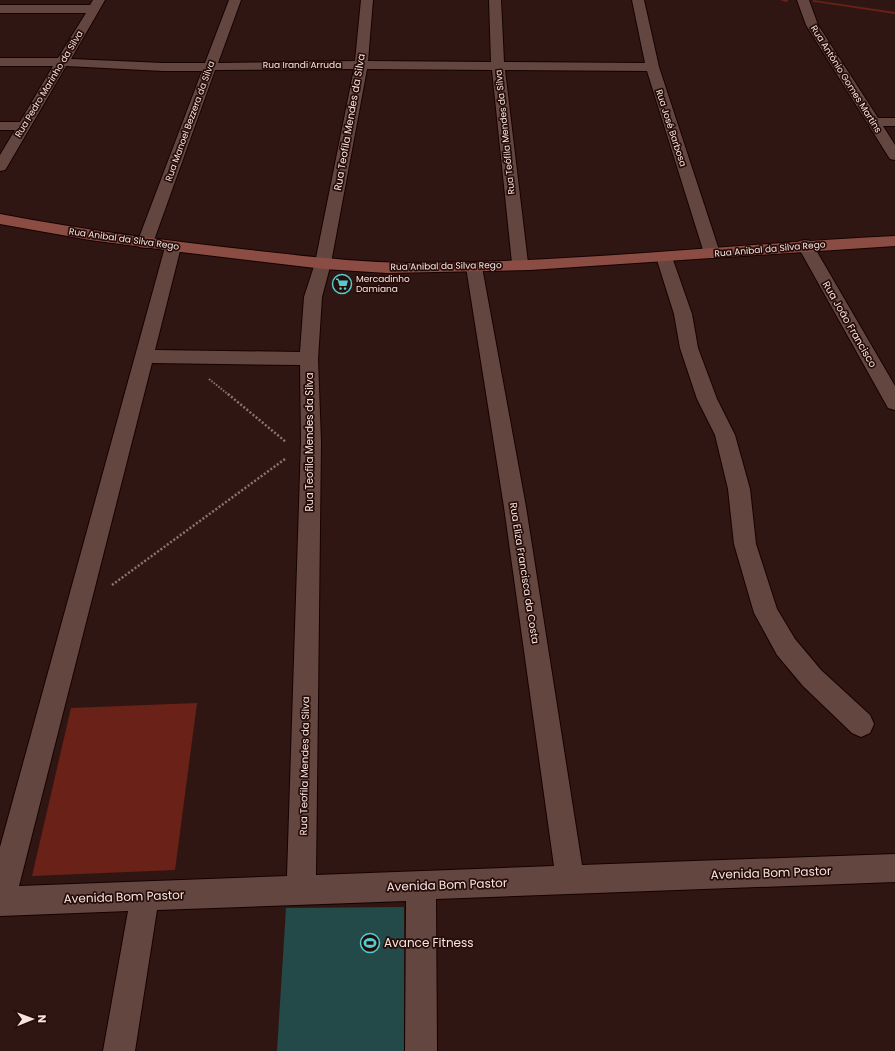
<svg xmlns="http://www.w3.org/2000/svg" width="895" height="1051" viewBox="0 0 895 1051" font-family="Poppins,sans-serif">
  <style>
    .water { fill: #6a2118 }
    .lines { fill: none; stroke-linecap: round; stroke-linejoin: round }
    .stream { fill: #6a2118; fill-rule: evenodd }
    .building { fill: #234949 }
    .minor-casing { stroke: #160201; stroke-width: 2 }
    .secondary-casing { stroke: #160201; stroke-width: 2 }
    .path-far1 { stroke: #8c7571; stroke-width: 2; stroke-dasharray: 1.5 1.5; stroke-linecap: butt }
    .path { stroke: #8c7571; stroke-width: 2.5; stroke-dasharray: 2 2; stroke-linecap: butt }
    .minor { fill: #644640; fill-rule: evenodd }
    .secondary { fill: #8b4d43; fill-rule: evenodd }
    .labels { text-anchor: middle; stroke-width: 3.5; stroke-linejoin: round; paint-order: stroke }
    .far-street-label { font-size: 9px; fill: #f8e5e1; stroke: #260d09 }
    .far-poi-label { font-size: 9px; fill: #f8e5e1; stroke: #260d09; text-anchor: start }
    .street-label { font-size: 10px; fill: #f8e5e1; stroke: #260d09 }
    .near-street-label { font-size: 12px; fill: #f8e5e1; stroke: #260d09 }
    .near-poi-label { font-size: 12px; fill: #f8e5e1; stroke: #260d09; text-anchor: start }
  </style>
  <rect width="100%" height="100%" fill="#301612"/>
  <!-- water -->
  <path class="water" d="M197,703L175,870L32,876L71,708Z"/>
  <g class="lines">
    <!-- stream -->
    <g class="stream">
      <path d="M780,0H788V1L786,2Z"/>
      <path d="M813,0L895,12V14L815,2H813Z"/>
    </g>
  </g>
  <!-- building -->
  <path class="building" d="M404,907V1051H277L286,908Z"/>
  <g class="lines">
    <!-- minor casing -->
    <g class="minor-casing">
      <g id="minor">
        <path d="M93,0H105L71,59L163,63H205L229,0H241L218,63L355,61L361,0H373L368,61L491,62L489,0H501L504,62L645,63L632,0H644L659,67L720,253L718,257L712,258L706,257L704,253L647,71L505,70L528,263L526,267L520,268L514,267L512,263L492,70L367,69L331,263L322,297L318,359L321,442L316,875L554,866L504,507L466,267L468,263L474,262L480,263L482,267L526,507L582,865L895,854V882L436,899L437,1051H405L406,901L157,910L135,1051H103L128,911L0,916V847L165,247L167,243L173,242L179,243L181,247L155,350L300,352L304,297L315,263L354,69L215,70L153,243L151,247L145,248L139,247L137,243L202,71H163L66,66L7,167L5,170L0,171V155L15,130H0V122H20L53,66H0V58H58L86,13H0V5H90ZM152,363L300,365L301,442L287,876L19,886Z"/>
        <path d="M797,0H809L818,25L878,118H895V126H883L895,145V160L890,159L888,156L806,25Z"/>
        <path d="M805,240L811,241L813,245L895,386V410L888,408L797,245L799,241Z"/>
        <path d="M664,252L670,253L672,257L692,314L698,348L717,399L735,435L750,489L756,544L777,609L795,639L821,670L870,715L874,724L870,733L861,737L852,733L803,686L777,655L754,613L734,544L728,489L715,435L697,399L680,348L674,314L656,257L658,253Z"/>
      </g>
    </g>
    <!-- secondary casing -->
    <g class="secondary-casing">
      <path id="secondary" d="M0,214C83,230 167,241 250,250C303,256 355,262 408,263C571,263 733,244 895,236V246L530,270L387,273L324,269L181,252L90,240L0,224Z"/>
    </g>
    <!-- path-far1 -->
    <path class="path-far1" d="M209,379L229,395"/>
    <!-- path -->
    <g class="path">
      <path d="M228,394L286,442"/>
      <path d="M112,585L285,459"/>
    </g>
    <!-- minor -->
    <use href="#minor" class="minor"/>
    <!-- secondary -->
    <use href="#secondary" class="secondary"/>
  </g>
  <!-- icons -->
  <defs>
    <g id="supermarket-ring" transform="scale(1)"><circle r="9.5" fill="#260d09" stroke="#52cdcf" stroke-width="1.5"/><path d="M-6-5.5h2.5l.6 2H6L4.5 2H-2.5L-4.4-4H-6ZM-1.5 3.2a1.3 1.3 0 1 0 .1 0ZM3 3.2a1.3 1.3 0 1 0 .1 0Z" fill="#52cdcf"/></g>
    <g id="stadium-ring" transform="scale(1)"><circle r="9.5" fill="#260d09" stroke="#52cdcf" stroke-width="1.5"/><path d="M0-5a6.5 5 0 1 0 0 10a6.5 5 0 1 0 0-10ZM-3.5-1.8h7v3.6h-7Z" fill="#52cdcf"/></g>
  </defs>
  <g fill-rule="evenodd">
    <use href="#supermarket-ring" x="342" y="284"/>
    <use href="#stadium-ring" x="370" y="943"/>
  </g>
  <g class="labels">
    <!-- far-street labels -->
    <g class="far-street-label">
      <text x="302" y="68">Rua Irandi Arruda</text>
      <text transform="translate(846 79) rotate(58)" y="3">Rua Antônio Gomes Martins</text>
      <text transform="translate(49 84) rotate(-59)" y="3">Rua Pedro Marinho da Silva</text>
      <text transform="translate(190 121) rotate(-70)" y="3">Rua Manoel Bezzera da Silva</text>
      <text transform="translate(671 128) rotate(72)" y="3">Rua José Barbosa</text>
      <text transform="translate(505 132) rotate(-96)" y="3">Rua Teófila Mendes da Silva</text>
      <text transform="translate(124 239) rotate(8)" y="3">Rua Anibal da Silva Rego</text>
      <text transform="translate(770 249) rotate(-5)" y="3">Rua Anibal da Silva Rego</text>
      <text transform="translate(446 266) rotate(-1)" y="3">Rua Anibal da Silva Rego</text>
    </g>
    <!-- far-poi labels -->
    <g class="far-poi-label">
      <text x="356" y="282">Mercadinho<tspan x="356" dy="10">Damiana</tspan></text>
    </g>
    <!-- street labels -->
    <g class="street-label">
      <text transform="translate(349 122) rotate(-80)" y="4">Rua Teofila Mendes da Silva</text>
      <text transform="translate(850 324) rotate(60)" y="4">Rua João Francisco</text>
      <text transform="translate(309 442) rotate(-90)" y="4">Rua Teofila Mendes da Silva</text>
      <text transform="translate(525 573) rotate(81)" y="4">Rua Eliza Francisca da Costa</text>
      <text transform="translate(304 766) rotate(-89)" y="4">Rua Teofila Mendes da Silva</text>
    </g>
    <!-- near-street labels -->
    <g class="near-street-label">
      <text transform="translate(771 873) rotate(-2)" y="4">Avenida Bom Pastor</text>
      <text transform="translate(447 885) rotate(-2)" y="4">Avenida Bom Pastor</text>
      <text transform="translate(124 897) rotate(-2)" y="4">Avenida Bom Pastor</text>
    </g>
    <!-- near-poi labels -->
    <g class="near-poi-label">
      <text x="384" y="947">Avance Fitness</text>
    </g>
  </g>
  <!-- north arrow -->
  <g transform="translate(32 1019) rotate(89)" stroke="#260d09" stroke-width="3" paint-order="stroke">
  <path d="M0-3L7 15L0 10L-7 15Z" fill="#f8e5e1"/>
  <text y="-6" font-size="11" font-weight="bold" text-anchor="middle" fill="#f8e5e1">N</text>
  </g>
</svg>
